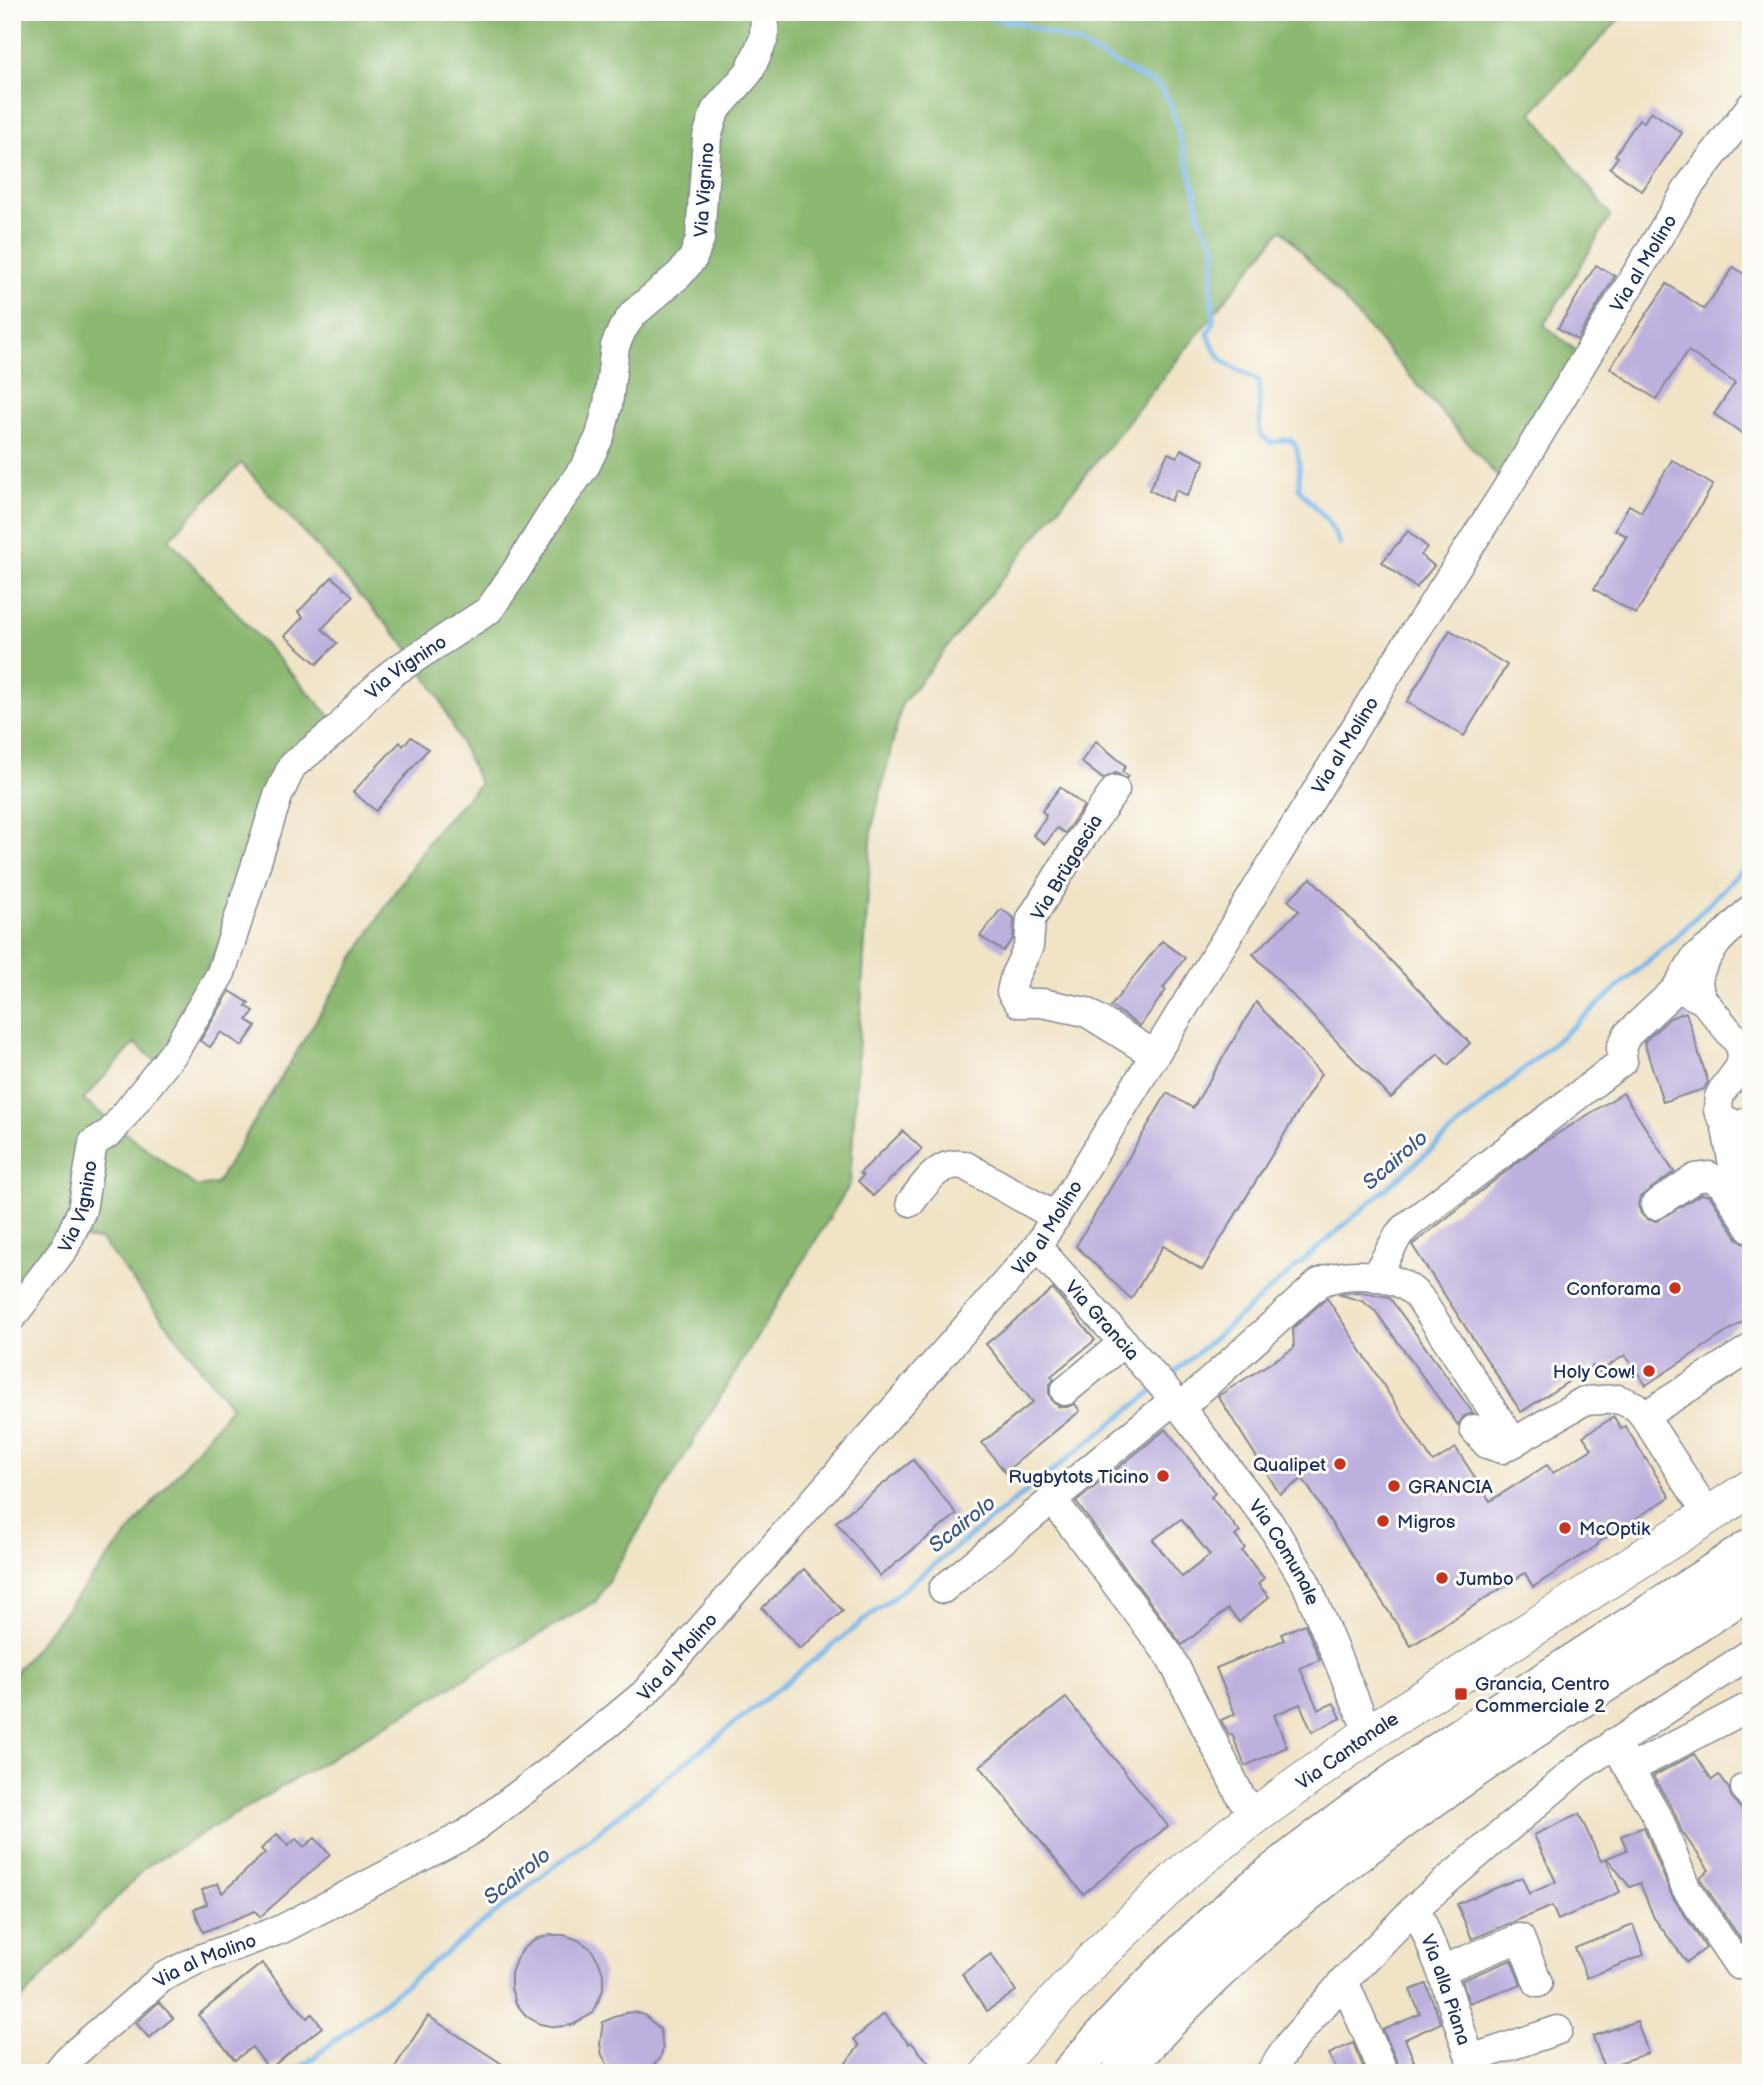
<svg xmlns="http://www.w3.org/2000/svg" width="1763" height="2085" viewBox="0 0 1763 2085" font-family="'Balsamiq Sans',sans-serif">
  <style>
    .forest { fill: #8cb871; stroke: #547468; stroke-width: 2; fill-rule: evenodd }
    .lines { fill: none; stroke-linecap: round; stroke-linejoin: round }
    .stream { stroke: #78b8ec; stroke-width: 5 }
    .building { fill: #beb0de; fill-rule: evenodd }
    .minor-casing { stroke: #868992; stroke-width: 31 }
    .major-casing { stroke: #868992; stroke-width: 39 }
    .highway-casing { stroke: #868992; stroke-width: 41 }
    .minor { stroke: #fff; stroke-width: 28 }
    .major { stroke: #fff; stroke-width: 37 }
    .highway { stroke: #fff; stroke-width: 38 }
    .poi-dot { fill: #c8321e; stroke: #fdfcf7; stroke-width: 2.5 }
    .labels { text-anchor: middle; stroke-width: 6; stroke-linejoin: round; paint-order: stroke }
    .street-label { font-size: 19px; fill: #1b2f5e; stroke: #fdfcf7 }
    .poi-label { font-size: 19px; fill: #1b2f5e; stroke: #fdfcf7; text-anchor: start }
    .water-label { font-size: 21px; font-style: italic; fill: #375889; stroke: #fdfcf7 }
  </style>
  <rect width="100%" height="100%" fill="#fdfcf7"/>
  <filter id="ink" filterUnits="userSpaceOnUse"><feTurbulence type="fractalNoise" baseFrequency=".0143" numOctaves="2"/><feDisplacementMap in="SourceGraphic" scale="14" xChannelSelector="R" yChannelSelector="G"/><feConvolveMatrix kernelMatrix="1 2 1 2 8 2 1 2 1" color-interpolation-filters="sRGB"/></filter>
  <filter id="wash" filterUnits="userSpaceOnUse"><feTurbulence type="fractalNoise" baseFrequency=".00686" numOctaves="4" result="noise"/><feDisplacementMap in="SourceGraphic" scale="28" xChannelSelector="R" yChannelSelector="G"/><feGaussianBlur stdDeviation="1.57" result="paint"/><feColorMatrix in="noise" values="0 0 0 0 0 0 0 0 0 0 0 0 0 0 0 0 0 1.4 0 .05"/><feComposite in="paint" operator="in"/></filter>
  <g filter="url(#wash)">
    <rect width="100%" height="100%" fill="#f0e3c6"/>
    <!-- forest -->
    <path class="forest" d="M12,12H1626L1532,112L1611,216L1544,325L1584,357L1507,488L1282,229L902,704L872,828L850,1184L596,1601L146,1867L12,2010V1676L231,1407L101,1240L55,1235L12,1283ZM241,463L407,647L439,697L480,784L437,829L390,899L216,1184L197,1187L83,1100L135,1043L162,1067L252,872L292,766L340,727L169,539Z"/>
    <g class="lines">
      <!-- stream -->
      <g class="stream">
        <path d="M980,12L993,19L1020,23L1076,43L1160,87L1170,102L1196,194L1200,220L1216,248L1211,288L1214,320L1208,334C1221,369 1232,365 1259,381L1260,434L1271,443C1276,442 1284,439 1289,440C1302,442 1299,478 1299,489L1328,521L1340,544"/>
        <path d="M1167,1379L1677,936L1751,861"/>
        <path d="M294,2073L1154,1390"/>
      </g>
    </g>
    <g id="blocks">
      <!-- building -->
      <g class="building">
        <path d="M1651,111L1682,133L1642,191L1610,168L1618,157L1615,155L1639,119L1644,122Z"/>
        <path d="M1596,265L1615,276L1577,340L1558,328Z"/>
        <path d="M1734,267L1751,279V439L1714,414L1735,383L1688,351L1656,399L1610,368L1667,284L1704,309Z"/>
        <path d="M1181,449L1205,461L1187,496L1176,490L1171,501L1149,490L1168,453L1177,457Z"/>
        <path d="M1672,460L1713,485L1636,614L1594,589L1627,536L1615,530L1629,505L1641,512Z"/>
        <path d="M1408,531L1427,547L1421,555L1434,566L1416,588L1382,562Z"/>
        <path d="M332,577L353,596L322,629L337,643L317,664L285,636L303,617L298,612Z"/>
        <path d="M1450,630L1507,665L1464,736L1407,702Z"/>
        <path d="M411,737L428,749L376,811L353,792L400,742L403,746Z"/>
        <path d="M1096,741L1126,766L1122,772L1128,776L1126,779L1116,773L1103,779L1081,762Z"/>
        <path d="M1060,787L1084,806L1065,833L1057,828L1045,844L1033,835L1045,819L1046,815L1042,811Z"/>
        <path d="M1311,878L1470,1043L1448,1065L1438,1054L1391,1098L1253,954L1299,911L1288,900Z"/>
        <path d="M1001,909L1014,918L1013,939L1003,951L980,936Z"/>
        <path d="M1162,941L1185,958L1163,988L1166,990L1140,1026L1111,1006Z"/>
        <path d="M230,991L249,1003L246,1006L254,1011L247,1020L256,1026L242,1046L221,1032L210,1047L200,1041Z"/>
        <path d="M1256,1002L1321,1074L1202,1270L1163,1246L1131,1299L1076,1246L1167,1093L1193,1108Z"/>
        <path d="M1686,1012L1708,1082L1704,1089L1663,1102L1644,1042L1670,1018Z"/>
        <path d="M1623,1093L1674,1172L1640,1197L1638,1205L1641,1214L1648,1220L1657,1221L1701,1194L1710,1196L1737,1238L1743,1243L1751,1245V1316L1646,1385L1625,1355L1597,1373L1593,1366L1521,1412L1412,1245L1541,1144Z"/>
        <path d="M903,1131L922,1149L873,1196L858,1181L863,1176L860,1173Z"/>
        <path d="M1053,1289L1095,1340L1051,1376L1054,1379L1049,1386V1394L1053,1402L1060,1407H1067L1075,1404L1080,1411L1005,1472L982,1443L1033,1402L986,1344Z"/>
        <path d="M1358,1292L1389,1297L1473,1413L1464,1416L1458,1425L1376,1312L1362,1301L1338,1294Z"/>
        <path d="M1327,1298L1433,1462L1456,1448L1490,1501L1547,1465L1553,1473L1592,1449L1583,1436L1614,1417L1621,1429L1625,1426L1670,1497L1597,1543L1598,1545L1533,1587L1525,1573L1411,1646L1303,1479L1280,1494L1218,1396L1294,1348L1293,1328Z"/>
        <path d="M1166,1429L1215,1493L1211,1497L1240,1532L1235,1536L1245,1548L1242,1551L1264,1578L1258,1584L1269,1597L1239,1622L1228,1609L1182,1645L1076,1502ZM1181,1519L1210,1555L1182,1577L1153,1540Z"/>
        <path d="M913,1460L957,1514L880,1576L836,1522Z"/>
        <path d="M804,1569L843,1611L800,1649L762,1608Z"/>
        <path d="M1305,1624L1320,1660L1300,1668L1318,1710L1334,1703L1341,1718L1312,1732L1300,1704L1274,1715L1287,1747L1245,1766L1232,1734L1229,1735L1221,1720L1235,1714L1216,1668L1284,1640L1281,1634Z"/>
        <path d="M1066,1698L1168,1826L1083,1894L980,1766Z"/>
        <path d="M1695,1754L1712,1780L1719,1775L1729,1789L1732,1798L1751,1820V1939L1742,1941L1701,1880L1700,1877L1709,1870L1682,1832L1675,1814L1653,1776Z"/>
        <path d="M1579,1814L1601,1861L1606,1859L1620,1892L1558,1920L1552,1906L1472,1939L1457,1904L1522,1877L1529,1894L1556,1882L1534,1835Z"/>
        <path d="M1644,1827L1671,1894L1706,1948L1687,1962L1654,1918L1640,1883L1630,1887L1607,1858L1627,1850L1621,1836Z"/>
        <path d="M277,1834L288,1846L296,1839L304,1847L315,1838L330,1855L260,1917L255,1911L203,1932L194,1909L207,1904L202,1890L218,1883L222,1893L265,1853L261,1849Z"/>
        <path d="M1633,1925L1644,1955L1587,1978L1575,1948Z"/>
        <path d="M550,1935H564L578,1940L590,1948L598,1960L603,1974V1990L593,2013L572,2025L556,2027L540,2024L526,2016L516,2003L511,1988V1973L516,1960L524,1948L536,1939Z"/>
        <path d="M991,1954L1016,1991L987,2011L962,1974Z"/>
        <path d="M1511,1960L1521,1984L1469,2003L1462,1980Z"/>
        <path d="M262,1963L307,2018L312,2014L322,2027L269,2069L252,2047L235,2060L198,2015Z"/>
        <path d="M1426,1984L1441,2023L1405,2039L1414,2061L1399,2067L1383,2030L1420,2014L1410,1990Z"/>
        <path d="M159,2002L173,2018L149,2038L136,2023Z"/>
        <path d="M634,2012L644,2015L660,2029L663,2049L660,2059L645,2073H619L607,2064L602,2055L600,2044L603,2022L624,2013Z"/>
        <path d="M884,2014L909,2044L911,2042L929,2063L917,2073H838L859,2046L854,2039Z"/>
        <path d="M428,2016L516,2073H391Z"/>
        <path d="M1637,2021L1648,2053L1604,2068L1593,2036Z"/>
        <path d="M1353,2043L1366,2073H1338L1329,2054Z"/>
      </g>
    </g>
  </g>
  <g filter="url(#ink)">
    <use href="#blocks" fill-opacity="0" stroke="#868992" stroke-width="2"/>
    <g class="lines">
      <!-- minor casing -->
      <g class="minor-casing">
        <g id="minor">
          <path d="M1115,790L1075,848L1031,919L1029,946L1015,975L1011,992L1019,1003H1042L1086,1012L1155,1055"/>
          <path d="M1718,941L1751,909"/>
          <path d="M1688,993L1703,1000L1740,1045L1742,1056L1740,1067L1722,1091L1719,1097L1718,1110L1725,1123L1732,1160L1751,1194"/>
          <path d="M1723,1119L1739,1126L1751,1120"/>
          <path d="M911,1202C926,1183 938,1161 964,1165L1056,1217"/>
          <path d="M1655,1205L1695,1178L1709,1176L1722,1184L1751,1229"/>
          <path id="s1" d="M1037,1247L1168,1392L1270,1523L1306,1583L1361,1715L1373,1731"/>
          <path d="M1375,1277L1399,1234L1411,1223L1623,1061L1621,1048L1627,1035L1675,990L1695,958L1718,941C1706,959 1690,977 1703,1000"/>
          <path id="s2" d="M12,1317L65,1247L82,1210L93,1143L111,1132L175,1051L221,973L278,796L292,766L340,727L365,698L392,673L489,610L516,571L555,508L586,465L600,436L608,405L615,346L622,330L633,314L680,274L693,258L700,239L707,137L715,111L749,72L764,38L765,12"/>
          <path d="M1065,1391L1124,1342"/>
          <path d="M1181,1407L1319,1283C1348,1270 1396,1272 1419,1297L1514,1443"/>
          <path d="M1644,1416L1751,1348"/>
          <path d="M1474,1429L1487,1444L1502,1449L1584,1401L1618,1399L1635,1406L1644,1416L1709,1516"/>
          <path d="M1053,1500L1170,1656L1241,1797L1256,1815"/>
          <path d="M943,1589L1174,1400"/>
          <path d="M1614,1742L1660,1822L1686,1888L1738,1965L1751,1955"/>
          <path d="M1630,1769L1751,1706"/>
          <path d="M1745,1788L1751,1796"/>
          <path id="s3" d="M1416,1907L1441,1970L1475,2073"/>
          <path d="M1441,1970L1520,1938L1538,1983"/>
          <path d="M1344,1981L1384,2073"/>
          <path d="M1471,2059L1558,2030"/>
          <path id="s4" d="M56,2073L68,2059L163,1977L197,1960L282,1929L466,1834L558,1765L644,1694L1037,1247L1393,666L1507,488L1690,185L1751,106"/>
          <path d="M1270,2073L1290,2043L1344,1981L1416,1907L1577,1769L1751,1653"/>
        </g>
      </g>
      <!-- major casing -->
      <g class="major-casing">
        <g id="major">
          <path id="s5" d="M990,2073L1097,1956L1186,1870L1256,1815L1373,1731L1751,1488"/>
        </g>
      </g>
      <!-- highway casing -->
      <g class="highway-casing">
        <g id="highway">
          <path d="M1071,2073C1130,2005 1192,1939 1262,1882C1416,1758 1586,1657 1751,1548"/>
          <path d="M1121,2073C1293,1868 1530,1734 1751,1588"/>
        </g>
      </g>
      <!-- minor -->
      <use href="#minor" class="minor"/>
      <!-- major -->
      <use href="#major" class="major"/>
      <!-- highway -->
      <use href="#highway" class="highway"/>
    </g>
  </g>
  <!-- markers -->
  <g class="poi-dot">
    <circle cx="1675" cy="1288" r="7"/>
    <circle cx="1649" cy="1371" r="7"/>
    <circle cx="1340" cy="1464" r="7"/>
    <circle cx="1163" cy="1476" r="7"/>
    <circle cx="1394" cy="1486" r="7"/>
    <circle cx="1383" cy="1521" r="7"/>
    <circle cx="1565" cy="1528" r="7"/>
    <circle cx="1442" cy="1578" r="7"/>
    <rect x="1454" y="1687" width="14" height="14" rx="3.5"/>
  </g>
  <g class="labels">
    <!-- street labels -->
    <g class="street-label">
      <text dy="7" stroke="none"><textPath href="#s2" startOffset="1370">Via Vignino</textPath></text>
      <text dy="7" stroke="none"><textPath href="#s4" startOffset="2457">Via al Molino</textPath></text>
      <text dy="7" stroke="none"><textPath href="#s2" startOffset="782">Via Vignino</textPath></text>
      <text dy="7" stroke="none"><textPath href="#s4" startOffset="1890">Via al Molino</textPath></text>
      <text transform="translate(1066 867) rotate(-59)" y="7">Via Brügascia</text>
      <text dy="7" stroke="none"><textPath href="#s2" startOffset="131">Via Vignino</textPath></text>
      <text dy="7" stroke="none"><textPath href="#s4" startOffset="1323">Via al Molino</textPath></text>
      <text dy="7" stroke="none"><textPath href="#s1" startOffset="98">Via Grancia</textPath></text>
      <text dy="7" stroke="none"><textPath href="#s1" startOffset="394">Via Comunale</textPath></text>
      <text dy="7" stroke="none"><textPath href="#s4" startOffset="756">Via al Molino</textPath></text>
      <text dy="7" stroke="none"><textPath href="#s5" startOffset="483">Via Cantonale</textPath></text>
      <text dy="7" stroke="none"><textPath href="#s4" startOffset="189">Via al Molino</textPath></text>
      <text dy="7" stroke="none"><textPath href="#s3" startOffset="88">Via alla Piana</textPath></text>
    </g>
    <!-- poi labels -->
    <g class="poi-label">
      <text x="1661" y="1295" text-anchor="end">Conforama</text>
      <text x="1635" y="1378" text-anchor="end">Holy Cow!</text>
      <text x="1326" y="1471" text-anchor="end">Qualipet</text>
      <text x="1149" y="1483" text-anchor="end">Rugbytots Ticino</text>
      <text x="1408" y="1493">GRANCIA</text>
      <text x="1397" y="1528">Migros</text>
      <text x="1579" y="1535">McOptik</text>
      <text x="1456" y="1585">Jumbo</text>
      <text x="1475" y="1690">Grancia, Centro<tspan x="1475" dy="22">Commerciale 2</tspan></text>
    </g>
    <!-- water labels -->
    <g class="water-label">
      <text transform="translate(1395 1160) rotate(-41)" y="7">Scairolo</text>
      <text transform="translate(962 1524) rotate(-38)" y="7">Scairolo</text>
      <text transform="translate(517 1876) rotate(-38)" y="7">Scairolo</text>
    </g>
  </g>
  <!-- margin -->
  <rect width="1763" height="2085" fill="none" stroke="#fdfcf7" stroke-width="42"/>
</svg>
